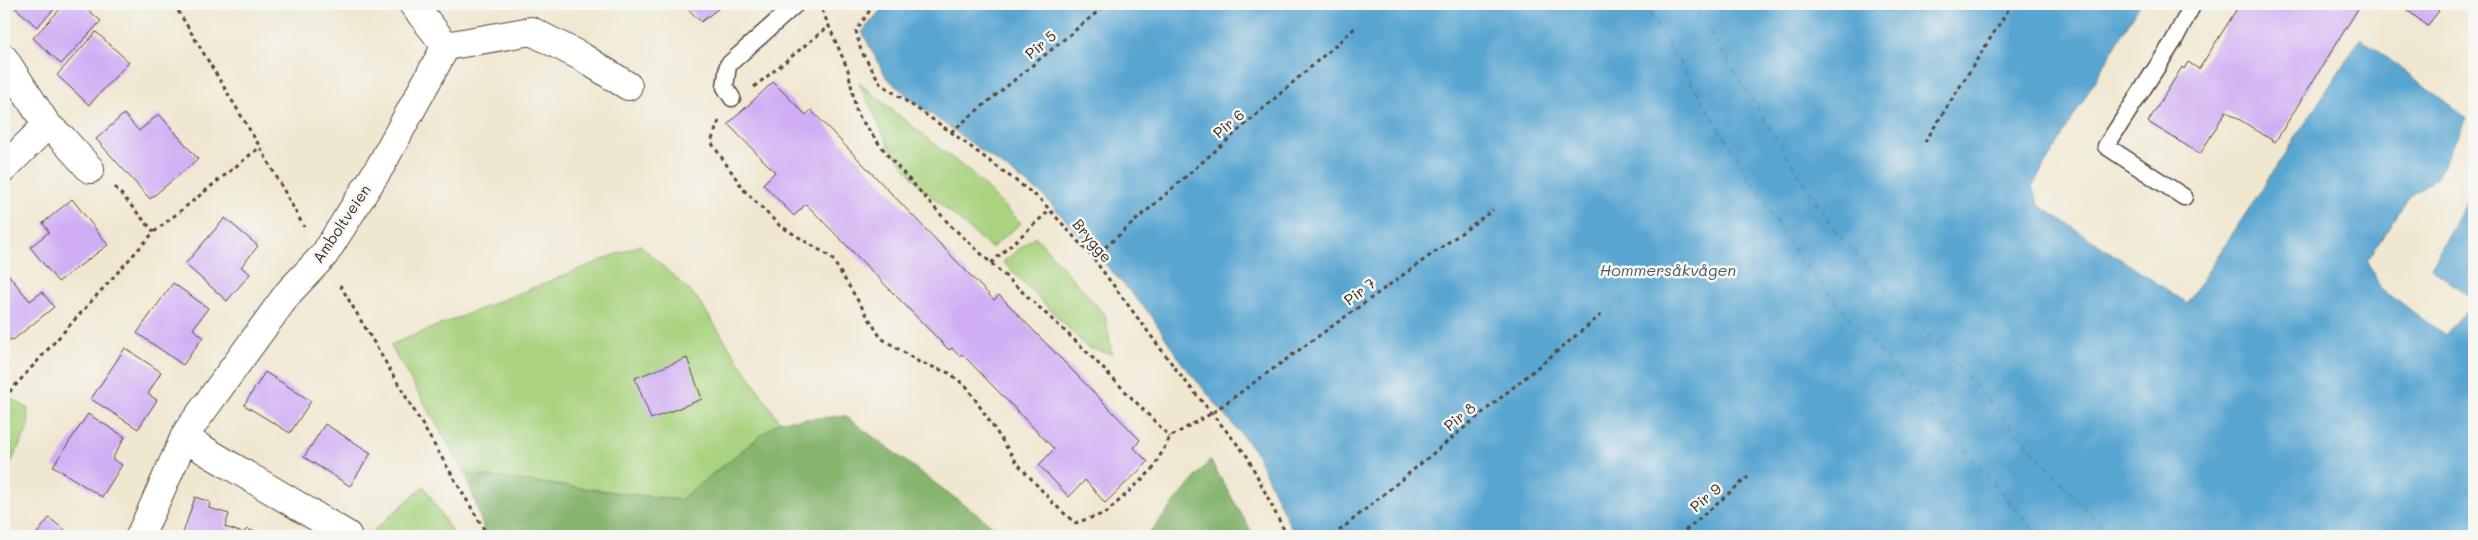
<svg xmlns="http://www.w3.org/2000/svg" width="2478" height="540" viewBox="0 0 2478 540" font-family="Mali,sans-serif">
  <style>
    .green { fill: #a9d37f; stroke: #727e4e }
    .forest { fill: #86b56e; stroke: #607046 }
    .water { fill: #59a5d1; stroke: #4a6878 }
    .lines { fill: none; stroke-linecap: round; stroke-linejoin: round }
    .ferry { stroke: #475b66; stroke-width: 1; stroke-dasharray: 6 5; stroke-linecap: butt }
    .building { fill: #d0adf4 }
    .service-casing { stroke: #564639; stroke-width: 19 }
    .minor-casing { stroke: #564639; stroke-width: 30 }
    .path { stroke: #564639; stroke-width: 3; stroke-dasharray: 4 4; stroke-linecap: butt }
    .service { stroke: #fff; stroke-width: 16 }
    .minor { stroke: #fff; stroke-width: 28 }
    .labels { text-anchor: middle; stroke-width: 5; stroke-linejoin: round; paint-order: stroke }
    .street-label { font-size: 15px; fill: #3b2a1e; stroke: #f6f6f2 }
    .water-label { font-size: 16px; font-style: italic; fill: #475b66; stroke: #f6f6f2 }
  </style>
  <rect width="100%" height="100%" fill="#f6f6f2"/>
  <filter id="ink" filterUnits="userSpaceOnUse"><feTurbulence type="fractalNoise" baseFrequency=".02" numOctaves="2"/><feDisplacementMap in="SourceGraphic" scale="10" xChannelSelector="R" yChannelSelector="G"/><feConvolveMatrix kernelMatrix="1 2 1 2 8 2 1 2 1" color-interpolation-filters="sRGB"/></filter>
  <filter id="wash" filterUnits="userSpaceOnUse"><feTurbulence type="fractalNoise" baseFrequency=".0096" numOctaves="4" result="noise"/><feDisplacementMap in="SourceGraphic" scale="20" xChannelSelector="R" yChannelSelector="G"/><feGaussianBlur stdDeviation="1.12" result="paint"/><feColorMatrix in="noise" values="0 0 0 0 0 0 0 0 0 0 0 0 0 0 0 0 0 1.4 0 .05"/><feComposite in="paint" operator="in"/></filter>
  <g filter="url(#wash)">
    <rect width="100%" height="100%" fill="#f0e7d0"/>
    <!-- green -->
    <g class="green">
      <path d="M859,83L973,175L1021,223L991,248L920,186L890,148Z"/>
      <path d="M1035,236L1105,315L1112,354L1088,348L1003,262Z"/>
      <path d="M640,245L696,297L779,421L680,500L466,474L390,345Z"/>
      <path d="M11,398L27,408L29,426L4,477V405Z"/>
      <path d="M424,486L454,536H368Z"/>
    </g>
    <!-- forest -->
    <g class="forest">
      <path d="M845,416L1006,536H486L466,474L680,500L779,421Z"/>
      <path d="M1210,460L1254,536H1147Z"/>
    </g>
    <!-- water -->
    <g class="water">
      <path d="M886,4H2140L2032,187L2040,206L2187,303L2361,38L2467,118L2437,177L2409,197L2367,261L2381,289L2445,335L2474,302V536H1295L1255,451L1181,362L1151,315L1043,195L913,101L886,77L862,32Z"/>
      <path d="M2474,189V300L2431,268Z"/>
    </g>
    <g class="lines">
      <!-- ferry -->
      <g class="ferry">
        <path d="M1644,4L1797,256L2039,536"/>
        <path d="M1692,4L1832,227L2110,536"/>
      </g>
    </g>
    <g id="blocks">
      <!-- building -->
      <g class="building">
        <path d="M11,4H59L37,27Z"/>
        <path d="M65,4H81L101,21L61,64L33,38Z"/>
        <path d="M688,4H724L701,22L687,8L690,5Z"/>
        <path d="M2240,4H2361L2275,142L2226,111L2200,154L2148,122L2182,67L2184,69L2188,62L2199,69Z"/>
        <path d="M2400,4H2429L2439,11L2427,26Z"/>
        <path d="M96,32L129,62L89,105L57,75Z"/>
        <path d="M773,82L806,115L811,110L994,300L999,295L1140,440L1134,448L1148,462L1105,503L1085,480L1069,497L1039,465L1054,449L962,354L959,356L952,348L949,350L806,204L794,216L763,184L775,172L728,124Z"/>
        <path d="M124,114L139,131L159,114L198,159L150,199L96,139Z"/>
        <path d="M72,199L108,245L58,282L30,247L49,232L43,223Z"/>
        <path d="M225,218L258,246L241,267L250,274L227,301L185,264Z"/>
        <path d="M6,272L30,301L42,292L54,307L13,340L11,339L4,345V274Z"/>
        <path d="M173,283L208,308L193,329L203,337L183,365L137,333Z"/>
        <path d="M125,348L161,372L148,394L157,400L138,429L91,399Z"/>
        <path d="M687,358L702,399L651,419L635,378Z"/>
        <path d="M265,372L311,401L290,433L244,405Z"/>
        <path d="M88,414L125,437L112,459L122,465L102,497L53,466Z"/>
        <path d="M325,424L371,453L350,486L304,457Z"/>
        <path d="M195,497L210,502L209,508L229,514L225,527L243,533L247,529L267,536H182Z"/>
        <path d="M49,518L73,536H35Z"/>
      </g>
    </g>
  </g>
  <g filter="url(#ink)">
    <use href="#blocks" fill-opacity="0" stroke="#564639" stroke-width="1"/>
    <g class="lines">
      <!-- service casing -->
      <g class="service-casing">
        <g id="service">
          <path d="M732,98L725,87L728,65L796,4"/>
          <path d="M2184,197L2106,146L2173,42L2193,4"/>
        </g>
      </g>
      <!-- minor casing -->
      <g class="minor-casing">
        <g id="minor">
          <path d="M446,46L531,31L582,57L628,86"/>
          <path d="M4,59L47,125L62,138L90,169"/>
          <path d="M4,168L47,125"/>
          <path d="M184,438L347,535"/>
          <path d="M140,536L187,432L289,292L324,255L381,165L446,46L413,4"/>
        </g>
      </g>
      <!-- path -->
      <g class="path">
        <path d="M174,4L260,147L304,227"/>
        <path d="M874,4L856,31L861,51L881,84L951,132L1040,199L1093,258L1181,376L1247,456L1287,536"/>
        <path d="M822,10L848,70L857,114L889,157L951,226L1082,347L1170,437"/>
        <path d="M754,87L829,26"/>
        <path d="M719,121L711,142L744,190L779,225L831,257L881,338L919,362L949,373L967,387L1017,463L1055,505L1075,523L1106,513L1153,469L1170,437L1212,413L1493,210"/>
        <path d="M951,132L1107,4"/>
        <path d="M1925,142L2012,4"/>
        <path d="M115,187L154,232"/>
        <path d="M1093,258L1355,28"/>
        <path d="M991,263L1050,210"/>
        <path d="M340,285L488,536"/>
        <path d="M4,398L154,232L260,147"/>
        <path d="M1333,536L1601,315"/>
        <path d="M1679,536L1748,477"/>
      </g>
      <!-- service -->
      <use href="#service" class="service"/>
      <!-- minor -->
      <use href="#minor" class="minor"/>
    </g>
  </g>
  <g class="labels">
    <!-- street labels -->
    <g class="street-label">
      <text transform="translate(1041 45) rotate(-40)" y="5">Pir 5</text>
      <text transform="translate(1229 124) rotate(-41)" y="5">Pir 6</text>
      <text transform="translate(342 224) rotate(-56)" y="5">Amboltveien</text>
      <text transform="translate(1092 241) rotate(50)" y="5">Brygge</text>
      <text transform="translate(1360 292) rotate(-36)" y="5">Pir 7</text>
      <text transform="translate(1460 417) rotate(-39)" y="5">Pir 8</text>
      <text transform="translate(1706 498) rotate(-40)" y="5">Pir 9</text>
    </g>
    <!-- water labels -->
    <g class="water-label">
      <text x="1668" y="276">Hommersåkvågen</text>
    </g>
  </g>
  <!-- margin -->
  <rect width="2478" height="540" fill="none" stroke="#f6f6f2" stroke-width="20"/>
</svg>
